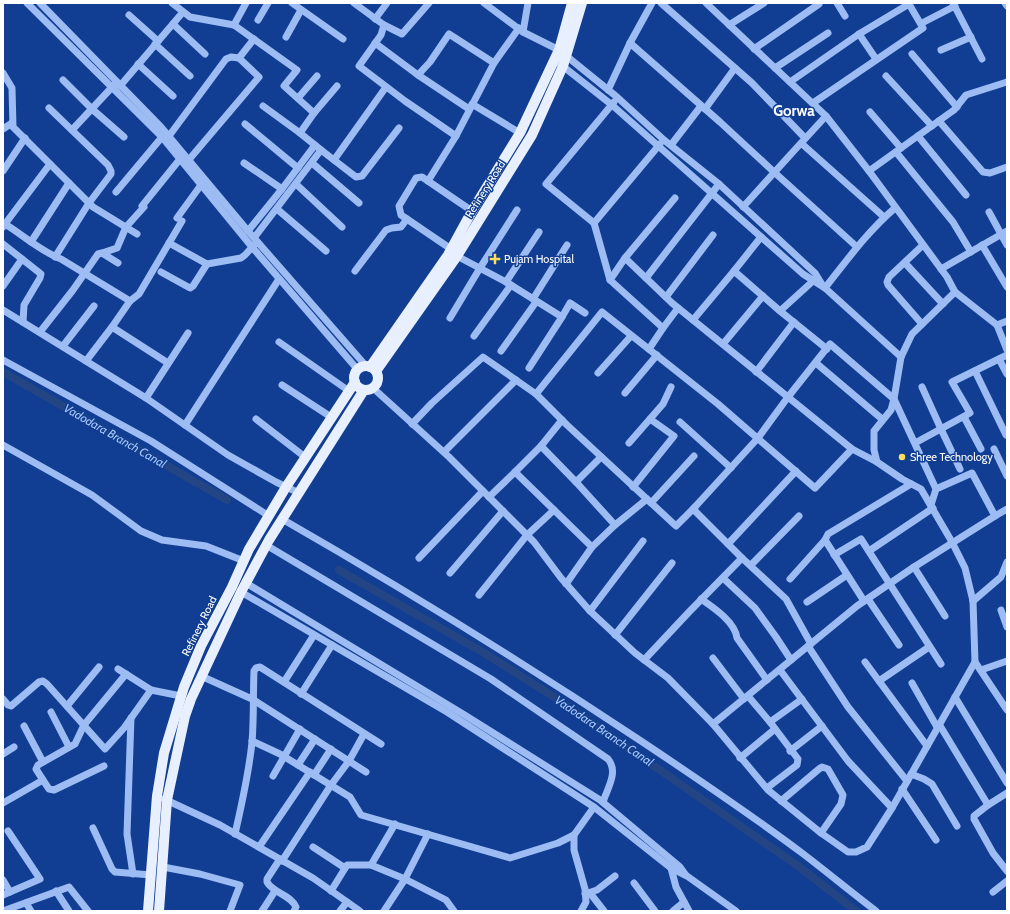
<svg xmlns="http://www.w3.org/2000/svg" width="1010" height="914" viewBox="0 0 1010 914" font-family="Cabin,sans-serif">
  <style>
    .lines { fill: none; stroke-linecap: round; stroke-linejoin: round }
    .canal { stroke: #234584; stroke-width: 8 }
    .minor { stroke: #9cbcf3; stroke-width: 7 }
    .major { stroke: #e8efff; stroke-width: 10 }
    .poi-dot { fill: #ffde5e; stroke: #113e92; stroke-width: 1.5 }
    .labels { text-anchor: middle; stroke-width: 3; stroke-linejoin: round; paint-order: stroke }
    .street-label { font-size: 11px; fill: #fff; stroke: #113e92 }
    .poi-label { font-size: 11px; fill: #fff; stroke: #113e92; text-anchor: start }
    .water-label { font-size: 12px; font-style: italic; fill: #a8c7fa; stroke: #113e92 }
    .district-label { font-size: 15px; font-weight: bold; fill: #fff; stroke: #113e92 }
  </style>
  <rect width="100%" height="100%" fill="#113e92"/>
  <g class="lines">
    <!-- canal -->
    <g class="canal">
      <path d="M3,372L227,500"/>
      <path d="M339,570L486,654L565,704L798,866L856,911"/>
    </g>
    <!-- minor -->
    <g class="minor">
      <path d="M27,3L162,137L252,247L358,370"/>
      <path d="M40,3L161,127L248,231L366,366"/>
      <path d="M172,3L190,17L234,25L246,3"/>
      <path d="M292,3L343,39"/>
      <path d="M354,3L384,25L381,35L359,66L405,101L456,136"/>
      <path d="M484,3L523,32L559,50L617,97L664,140L719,184L815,273L823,286"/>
      <path d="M661,3L752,83L805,138"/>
      <path d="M837,3L845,16"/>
      <path d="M953,3L982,59"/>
      <path d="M1005,3L1007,6"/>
      <path d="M129,15L158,41"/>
      <path d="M375,19L387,3"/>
      <path d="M258,20L268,3"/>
      <path d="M924,22L955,6"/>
      <path d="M173,24L205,54"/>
      <path d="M234,25L297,70L284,86L314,113L300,133L321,150L356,177L362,176L399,128"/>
      <path d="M384,25L402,34L429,3"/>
      <path d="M729,25L764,3"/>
      <path d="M523,32L528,3"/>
      <path d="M859,34L876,59"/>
      <path d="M286,37L301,10"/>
      <path d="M375,43L418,75L469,109"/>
      <path d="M630,43L652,3"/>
      <path d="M155,44L190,76"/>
      <path d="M754,49L819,4"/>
      <path d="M941,50L971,37"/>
      <path d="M912,54L957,107"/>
      <path d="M555,60L612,105L803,274L825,288L901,357"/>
      <path d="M494,63L519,28"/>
      <path d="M138,64L173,96"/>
      <path d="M775,68L828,33"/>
      <path d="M3,73L12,88L13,127L93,207L137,234"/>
      <path d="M418,75L430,62L449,34L494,63L456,136L428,181L472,211"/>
      <path d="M886,76L932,126"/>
      <path d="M63,80L92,109L124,137"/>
      <path d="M790,82L859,34L909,4L923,28L813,103"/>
      <path d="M120,86L183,12"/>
      <path d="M608,90L630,43L720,122L774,172L857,247"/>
      <path d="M298,98L317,76"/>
      <path d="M614,102L546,184L594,223L660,144"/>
      <path d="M472,104L520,133"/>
      <path d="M263,106L300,133"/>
      <path d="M49,108L108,165L111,171V174L89,203L55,257"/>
      <path d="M705,109L735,68"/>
      <path d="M870,112L901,148"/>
      <path d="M314,113L337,86"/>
      <path d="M939,121L983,172L990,173L1007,167"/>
      <path d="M245,124L298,168"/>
      <path d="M3,129L12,123"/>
      <path d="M72,130L115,84"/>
      <path d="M169,136L226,59L231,57L239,58"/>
      <path d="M918,136L966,195"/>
      <path d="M803,141L826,116"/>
      <path d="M671,145L701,106"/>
      <path d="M896,152L953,222L971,252"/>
      <path d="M334,160L386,87"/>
      <path d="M187,162L259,77L239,58L254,39"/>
      <path d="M244,163L282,189"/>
      <path d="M312,163L359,203"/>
      <path d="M3,171L25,138"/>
      <path d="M869,171L954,110L966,95L1007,82"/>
      <path d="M428,181L422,177L416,178L399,206L401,215L451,249"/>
      <path d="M296,184L342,227"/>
      <path d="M116,192L162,137"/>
      <path d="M142,206L180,159"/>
      <path d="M743,207L801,143L884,217"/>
      <path d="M277,209L326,251"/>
      <path d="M989,212L1007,245"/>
      <path d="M177,218L201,185"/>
      <path d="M3,223L5,224L50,164"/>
      <path d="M594,223L610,280"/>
      <path d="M3,227L5,224C23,235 40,251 61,259L130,301L112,327L168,363"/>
      <path d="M248,231L282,189L315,145"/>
      <path d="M254,238L321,150"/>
      <path d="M31,242L69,183"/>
      <path d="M169,243L207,264"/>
      <path d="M3,244L41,274L40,278L24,305L23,322"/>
      <path d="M982,245L1007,287"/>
      <path d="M102,253L117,248L126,227L144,207"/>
      <path d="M453,254L506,282L562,317L570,303L585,313"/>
      <path d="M625,258L675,198"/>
      <path d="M905,263L943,304"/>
      <path d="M941,269L1007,231"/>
      <path d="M355,271L386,230L392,228L401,227L407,219"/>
      <path d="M734,271L761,237"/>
      <path d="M161,272L190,288L193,286L207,264L241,258L245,255L255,244"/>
      <path d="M646,278L719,184"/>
      <path d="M506,282L539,232"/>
      <path d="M3,286L22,259"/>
      <path d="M825,288C847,260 868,231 895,208"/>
      <path d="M955,292L997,325L1007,321"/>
      <path d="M666,297L713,235"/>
      <path d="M533,299L567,245"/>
      <path d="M130,301L139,294L182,221"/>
      <path d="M3,310L146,398L228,455L276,482L299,493"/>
      <path d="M780,311L813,281"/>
      <path d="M450,318L480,268L517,210"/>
      <path d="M693,320L734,271L780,311L827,349"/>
      <path d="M922,324L888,285L887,282L889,277L923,245"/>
      <path d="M997,325L1007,350"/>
      <path d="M663,328L678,308"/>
      <path d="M40,332L73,290L98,254L102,253L118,263"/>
      <path d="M474,336L511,285"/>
      <path d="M279,342L349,391"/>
      <path d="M723,344L763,296"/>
      <path d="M63,346L94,306"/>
      <path d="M649,349L663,328L610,280L625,258L672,303L852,449L877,462"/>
      <path d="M501,351L536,302"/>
      <path d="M999,359L1007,374"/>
      <path d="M3,360L151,441L269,516"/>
      <path d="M86,361L112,327"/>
      <path d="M816,363L882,419"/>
      <path d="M529,368L562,317"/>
      <path d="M975,371L1006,435"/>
      <path d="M756,372L794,322"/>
      <path d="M598,373L631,336"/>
      <path d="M282,385L331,417"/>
      <path d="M922,387L941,429L960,469"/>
      <path d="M373,388L449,457L534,542L561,578L590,611L635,653L668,678L713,724L768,790L821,833L848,852H856L867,847L892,808L975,662L973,601L965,568L952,542L921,489L902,479L877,462L874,450V431L891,410L894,399L901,357L912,334L955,292L947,277L869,171L826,116L706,3"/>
      <path d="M625,393L657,355"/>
      <path d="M536,394L567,425L676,526L695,507"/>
      <path d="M146,398L188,333"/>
      <path d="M964,417L981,449"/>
      <path d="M256,419L305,457"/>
      <path d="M680,422L731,468"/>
      <path d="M412,424L432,403L483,357L536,394L602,312L718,404L815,488L852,449"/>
      <path d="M185,425L279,279"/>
      <path d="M629,443L663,404L671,387"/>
      <path d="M915,443L970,413L952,382L1007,355"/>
      <path d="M3,445L92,495L141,531L162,540L206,546L244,561"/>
      <path d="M541,446L562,420"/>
      <path d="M994,449L1007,476"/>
      <path d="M444,452L516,380"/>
      <path d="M576,482L601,457"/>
      <path d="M633,487L674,436L650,419"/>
      <path d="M489,497L515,472"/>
      <path d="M651,503L694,456"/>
      <path d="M995,516L1007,509"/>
      <path d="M282,519C404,589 524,663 641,741C695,777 750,814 802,853C827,872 851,892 876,911"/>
      <path d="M728,544L796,471"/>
      <path d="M266,545L491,679L608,759C619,772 607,789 603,802"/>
      <path d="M592,547L615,525L647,499"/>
      <path d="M869,551L933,508"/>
      <path d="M834,555L861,539L941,664"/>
      <path d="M419,558L483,491"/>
      <path d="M742,558L693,509L758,438L788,397L830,344L894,399L936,489L931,505"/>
      <path d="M751,565L799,516"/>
      <path d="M914,567L945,616"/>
      <path d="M450,573L503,511"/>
      <path d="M723,578L755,608L776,637L791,660"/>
      <path d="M790,579L825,540"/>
      <path d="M246,583L463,714L600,800L680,867L685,874"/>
      <path d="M566,584L592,547L515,472L541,446L576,482L615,525"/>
      <path d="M241,592L447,712L594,807L671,868L687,876L736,911"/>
      <path d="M479,595L527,535L554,510"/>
      <path d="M701,599C714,608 735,622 737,638L767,680"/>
      <path d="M868,599L899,645"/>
      <path d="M864,601L825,540L828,534L911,484"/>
      <path d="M973,601L1001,577L1007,562"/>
      <path d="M807,602L847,575"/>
      <path d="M1001,610L1007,627"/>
      <path d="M590,611L643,541"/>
      <path d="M615,635L672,563"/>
      <path d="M808,646L848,707L907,781"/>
      <path d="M713,658L744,699"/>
      <path d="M644,660L689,612L742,558L786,599L811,644"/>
      <path d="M865,662L927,746"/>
      <path d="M975,662L1007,710"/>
      <path d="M118,669L151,690"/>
      <path d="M780,670L848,761L892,808"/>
      <path d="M981,670L1007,661"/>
      <path d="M201,676L252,699L366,772"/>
      <path d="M879,681L929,647"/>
      <path d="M284,682L314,635"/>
      <path d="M912,683L937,727"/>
      <path d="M301,694L332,645"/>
      <path d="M748,696L770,722L798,759L797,765L767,788"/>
      <path d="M955,697L1007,783"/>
      <path d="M3,699L8,705L11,706L39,682L43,681L47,684L105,749L124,728L151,690L181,696"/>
      <path d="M67,706L99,667"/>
      <path d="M51,712L69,747"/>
      <path d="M131,718L127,834L133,874"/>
      <path d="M770,722L802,699"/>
      <path d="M713,724L857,606L914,567L995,516L972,473L936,489"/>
      <path d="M939,724L988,805L1007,793"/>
      <path d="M24,726L43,762"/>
      <path d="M252,741L280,754L350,797L361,815L510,858L558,843L574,835L594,807"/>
      <path d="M790,751L822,726"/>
      <path d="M3,754L14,747"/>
      <path d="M740,758L775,729"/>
      <path d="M298,765L315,739"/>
      <path d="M911,774L924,779L932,784L957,826"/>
      <path d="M314,775L331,749"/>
      <path d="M273,776L300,729"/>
      <path d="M43,780L49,789L54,790L104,766"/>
      <path d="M902,789L936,840"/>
      <path d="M164,799L220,825L313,878L360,911"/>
      <path d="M781,801L819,769L822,767L828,769L843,795L841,804L821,833"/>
      <path d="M3,803L43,780L36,769L38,765L75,744L84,725L126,674"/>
      <path d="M988,805L974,816V819L993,853L1007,871"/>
      <path d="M93,828L112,869L115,872L151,875"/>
      <path d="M235,834C242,803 249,773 252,742C254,719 253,694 254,671L256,668L260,667L381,744"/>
      <path d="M574,835V850L585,889L586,902L581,911"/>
      <path d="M259,847L310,772"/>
      <path d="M313,847L345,868"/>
      <path d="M280,859L267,879V882C273,893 291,895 296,907L294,911"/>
      <path d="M282,861L331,785L349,761L364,734"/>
      <path d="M371,865L395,824"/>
      <path d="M163,867L200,874L240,885L230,911"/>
      <path d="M671,868L676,887L689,911"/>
      <path d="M3,880L10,892"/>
      <path d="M634,883L655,911"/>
      <path d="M56,891L69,911"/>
      <path d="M331,891L347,865H371L405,879L446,900L454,911"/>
      <path d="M993,892L1007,881"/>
      <path d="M590,893L604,911"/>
      <path d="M585,894L597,890L615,876"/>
      <path d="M3,895L40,879L8,831"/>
      <path d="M26,903L31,911"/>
      <path d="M3,911L69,887L88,911"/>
      <path d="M262,911L275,891"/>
      <path d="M340,911L347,902"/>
      <path d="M384,911L405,879L428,834"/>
      <path d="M673,911L684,902"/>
    </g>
    <!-- major -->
    <g class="major">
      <circle cx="366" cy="378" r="12"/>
      <path d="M370,367L448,255L472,211L520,133L559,50L572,3"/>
      <path d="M376,371L457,256L532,135L563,66L582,3"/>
      <path d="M148,911L157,796L164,753L184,687L201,646L232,587L249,549L286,487L355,382"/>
      <path d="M159,911L167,800L185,716L191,699L241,592L269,540L364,390"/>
    </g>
  </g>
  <!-- markers -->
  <g class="poi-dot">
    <path d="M493 253h4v4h4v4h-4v4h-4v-4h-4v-4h4z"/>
    <circle cx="902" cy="457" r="4"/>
  </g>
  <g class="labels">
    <!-- street labels -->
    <g class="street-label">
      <text transform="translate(485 189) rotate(-58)" y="4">Refinery Road</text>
      <text transform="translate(199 626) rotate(-64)" y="4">Refinery Road</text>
    </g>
    <!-- poi labels -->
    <g class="poi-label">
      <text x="504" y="263">Pujam Hospital</text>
      <text x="910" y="461">Shree Technology</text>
    </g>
    <!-- water labels -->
    <g class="water-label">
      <text transform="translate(115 436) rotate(30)" y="4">Vadodara Branch Canal</text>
      <text transform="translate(604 731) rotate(34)" y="4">Vadodara Branch Canal</text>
    </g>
    <!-- district labels -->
    <g class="district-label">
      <text x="794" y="116">Gorwa</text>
    </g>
  </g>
  <!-- border -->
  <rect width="1010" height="914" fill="none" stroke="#ffffff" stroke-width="8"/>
</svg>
